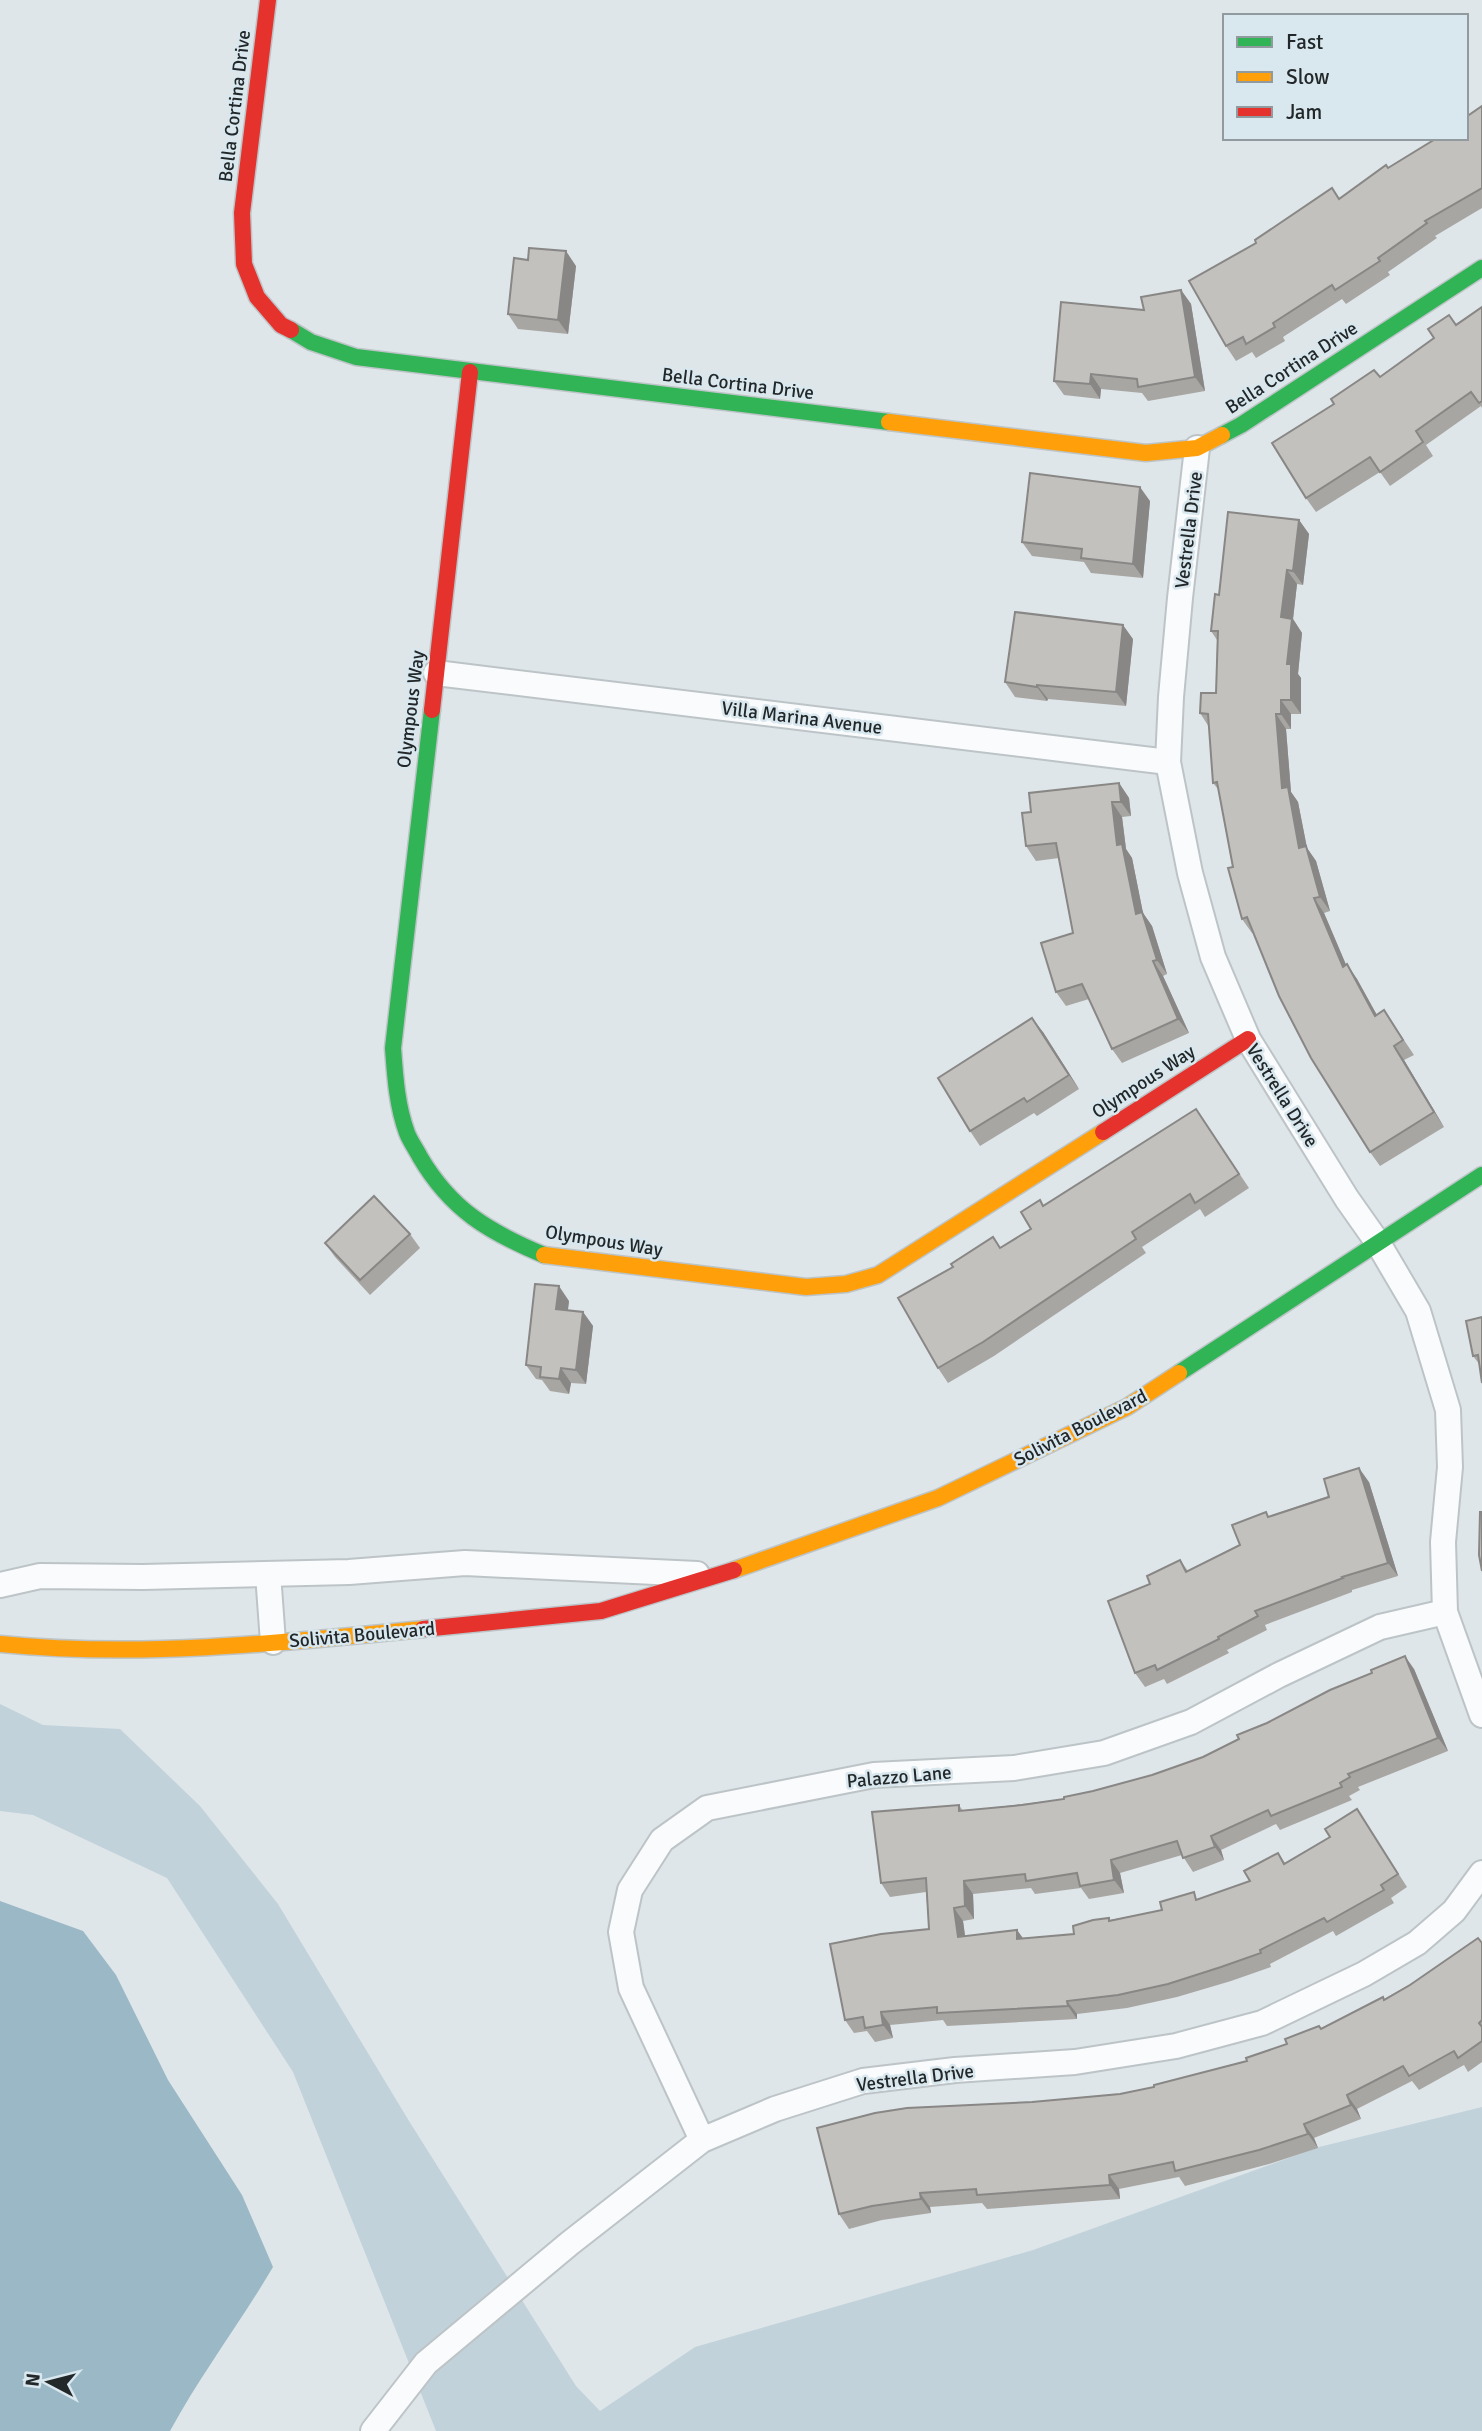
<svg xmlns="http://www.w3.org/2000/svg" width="1482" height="2431" viewBox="0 0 1482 2431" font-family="Signika,sans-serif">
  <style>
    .green { fill: #c2d2da }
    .water { fill: #9bb8c6 }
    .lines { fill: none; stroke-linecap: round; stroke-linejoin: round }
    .street-casing { stroke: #bdc4c7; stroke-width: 28 }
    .fast-casing { stroke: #bdc4c7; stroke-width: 19 }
    .slow-casing { stroke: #bdc4c7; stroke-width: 19 }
    .jam-casing { stroke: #bdc4c7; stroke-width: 19 }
    .street { stroke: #fafbfc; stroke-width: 24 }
    .fast { stroke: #30b455; stroke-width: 16 }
    .slow { stroke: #ff9f0a; stroke-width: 16 }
    .jam { stroke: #e5322d; stroke-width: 16 }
    .wall { fill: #a8a6a3 }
    .shaded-wall { fill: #888785 }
    .building { fill: #c3c1be; stroke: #888785; stroke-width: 2 }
    .labels { text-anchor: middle; stroke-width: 5; stroke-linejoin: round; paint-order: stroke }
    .street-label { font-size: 19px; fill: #222729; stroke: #d9e7ee }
  </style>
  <rect width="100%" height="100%" fill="#dee6e9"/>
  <!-- green -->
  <path class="green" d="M0,1704L43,1725L120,1729L200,1806L278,1904L409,2121L576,2386L600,2411L695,2347L1033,2250L1319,2147L1482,2107V2431H436L293,2072L167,1878L33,1815L0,1811Z"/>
  <!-- water -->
  <path class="water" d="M0,1901L83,1931L116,1975L168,2080L242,2195L273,2267C240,2323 201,2374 170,2431H0Z"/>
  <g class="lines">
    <!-- street casing -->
    <g class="street-casing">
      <g id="street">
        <path d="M1197,448L1180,598L1171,697L1168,762L1190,873L1213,957L1248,1039L1347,1199L1378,1243L1418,1311L1448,1410L1450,1467L1443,1542L1445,1612L1482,1715"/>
        <path d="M436,673L1168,762"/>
        <path d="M268,1574L273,1642"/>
        <path d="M0,1585L40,1576L143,1577L349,1572L465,1563L697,1574"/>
        <path d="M702,2140L631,1988L621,1932L630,1890L662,1840L707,1808L874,1775L1014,1768L1104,1753L1191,1722L1279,1675L1380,1627L1445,1612"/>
        <path d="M373,2431L426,2363L570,2243L702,2140L775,2109L863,2081L955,2070L1075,2062L1176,2046L1262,2023L1364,1974L1417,1943L1454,1911L1482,1873"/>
      </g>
    </g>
    <!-- fast casing -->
    <g class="fast-casing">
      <g id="fast">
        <path d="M291,330L311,342L356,357L889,422"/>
        <path d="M1222,435L1241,425L1482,268"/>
        <path d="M432,710L393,1048C395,1076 397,1106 407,1133C410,1141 416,1149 420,1157C451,1210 489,1232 544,1255"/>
        <path d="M1179,1373L1482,1175"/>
      </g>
    </g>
    <!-- slow casing -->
    <g class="slow-casing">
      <g id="slow">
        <path d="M889,422L1146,453L1197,448L1222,435"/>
        <path d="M544,1255L806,1287L846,1284L878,1275L1103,1132"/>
        <path d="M734,1570L938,1498L1127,1407L1179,1373"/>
        <path d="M0,1644C140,1658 283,1643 423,1629"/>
      </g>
    </g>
    <!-- jam casing -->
    <g class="jam-casing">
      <g id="jam">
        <path d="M268,0L242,213L244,264L257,297L281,325L291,330"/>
        <path d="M432,710L470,372"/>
        <path d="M1103,1132L1248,1039"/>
        <path d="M423,1629L601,1611L734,1570"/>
      </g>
    </g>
    <!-- street -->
    <use href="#street" class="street"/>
    <!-- fast -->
    <use href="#fast" class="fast"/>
    <!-- slow -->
    <use href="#slow" class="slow"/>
    <!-- jam -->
    <use href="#jam" class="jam"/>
  </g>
  <!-- wall -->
  <g class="wall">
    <path d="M1482,106V208L1435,236L1437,238L1388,272L1390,275L1346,304L1342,299L1283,337L1285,341L1256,358L1252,352L1236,361L1226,346L1339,198L1388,168L1466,138Z"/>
    <path d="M528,260L576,266L568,334L518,329L508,314Z"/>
    <path d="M1181,290L1191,304L1205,391L1148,401L1142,393L1101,389L1100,399L1064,395L1054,381L1144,310Z"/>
    <path d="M1482,307V408L1481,406L1426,445L1433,456L1390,486L1380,472L1316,512L1306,498L1380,377L1434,338Z"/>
    <path d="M1150,501L1143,578L1091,573L1084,562L1032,556L1022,542Z"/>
    <path d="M1299,520L1309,534L1303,585L1297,584L1293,619L1302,633L1298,674L1301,678V714H1291V729H1286L1291,792L1298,802L1307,848L1316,861L1330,911L1324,913L1346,965L1357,979L1377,1015L1384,1010L1414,1055L1404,1060L1444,1127L1380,1166L1370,1152L1254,933H1252L1242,919L1218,789L1213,783L1209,727L1200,713L1216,693L1217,640L1211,631L1219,595Z"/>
    <path d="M1133,639L1126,706L1048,699L1047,701L1015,697L1005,682Z"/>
    <path d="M1119,783L1129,798L1131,816L1122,817L1126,849L1132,858L1143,913L1152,926L1167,974L1163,976L1189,1033L1122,1063L1112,1049L1089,999L1066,1006L1056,992L1073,933L1059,858L1036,861L1026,846L1031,812Z"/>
    <path d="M1043,1032L1079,1089L1037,1116L1034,1113L980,1146L970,1131Z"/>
    <path d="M1196,1109L1249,1188L1205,1217L1200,1209L1142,1247L1146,1253L994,1356L948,1383L938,1368L1031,1229L1043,1206Z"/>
    <path d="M410,1234L420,1248L370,1295L335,1257L325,1243Z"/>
    <path d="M569,1301L568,1310L583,1312L593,1326L586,1384L571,1383L569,1394L550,1391L542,1380L536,1379L526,1365Z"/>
    <path d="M1482,1317L1480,1365L1473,1356Z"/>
    <path d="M1369,1482L1398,1576L1352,1590V1592L1265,1625L1267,1630L1227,1650L1229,1653L1167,1684L1164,1679L1145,1687L1135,1673L1150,1584L1180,1560L1188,1571L1240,1545L1269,1516Z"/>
    <path d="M1414,1669L1448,1751L1358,1787L1360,1790L1349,1796L1352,1800L1280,1830L1276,1824L1221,1850L1224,1860L1193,1872L1182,1855L1120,1873L1124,1893L1089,1899L1081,1888L1035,1894L1031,1888L973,1894L974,1919L963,1921L965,1936L1017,1930L1023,1938L1074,1934L1110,1920L1162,1910L1199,1899L1250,1881L1278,1853L1285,1863L1366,1823L1407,1887L1391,1898L1394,1903L1336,1936L1333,1931L1270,1964L1271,1967L1231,1981L1177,1997L1127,2008L1077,2014V2019L947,2026L943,2020L890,2025L893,2038L875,2042L867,2031L854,2033L845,2020L929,1929L926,1892L890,1897L881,1883L959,1805L963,1811L1064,1799L1152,1775L1203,1757Z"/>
    <path d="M1482,1943V2062L1468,2072L1464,2065L1419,2090L1412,2081L1357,2109L1361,2119L1314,2138L1318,2148L1269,2164L1185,2186L1179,2177L1119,2189L1120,2199L987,2209L982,2203L930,2207L931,2213L882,2220L849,2229L839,2214L1032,2102L1120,2094L1154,2087L1247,2061L1287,2044L1319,2026L1321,2029L1384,1999Z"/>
  </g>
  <!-- shaded-wall -->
  <g class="shaded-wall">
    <path d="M566,251L576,266L568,334L558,320Z"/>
    <path d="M1181,290L1191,304L1205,391L1195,377Z"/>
    <path d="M1091,374L1101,389L1100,399L1090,384Z"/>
    <path d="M1140,487L1150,501L1143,578L1133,564Z"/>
    <path d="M1299,520L1309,534L1303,585L1293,571Z"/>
    <path d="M1287,570L1297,584L1293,619L1302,633L1298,674L1301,678V714L1291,700L1281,617Z"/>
    <path d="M1123,625L1133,639L1126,706L1116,692Z"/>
    <path d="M1037,685L1048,699L1047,701L1037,687Z"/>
    <path d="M1281,700L1291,714V729L1281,714Z"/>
    <path d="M1276,714L1286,729L1291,792L1298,802L1307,848L1316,861L1330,911L1320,897L1299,848L1282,788Z"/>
    <path d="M1119,783L1129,798L1131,816L1121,802Z"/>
    <path d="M1112,802L1122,817L1126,849L1132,858L1143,913L1152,926L1167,974L1157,960L1136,914L1117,845Z"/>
    <path d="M1314,898L1324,913L1353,981L1343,967Z"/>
    <path d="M1153,961L1163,976L1189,1033L1178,1019Z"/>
    <path d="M1347,964L1357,979L1385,1030L1375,1016Z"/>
    <path d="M1032,1018L1043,1032L1079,1089L1069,1075Z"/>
    <path d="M1394,1046L1404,1060L1444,1127L1434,1112Z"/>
    <path d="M559,1286L569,1301L566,1323L556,1309Z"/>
    <path d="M583,1312L593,1326L586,1384L576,1370Z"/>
    <path d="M561,1368L571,1383L569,1394L559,1379Z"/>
    <path d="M1359,1468L1369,1482L1398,1576L1388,1563Z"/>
    <path d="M1405,1656L1414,1669L1448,1751L1438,1738Z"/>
    <path d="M1211,1836L1221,1850L1224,1860L1215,1847Z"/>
    <path d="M1111,1860L1120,1873L1124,1893L1114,1880Z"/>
    <path d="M964,1881L973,1894L974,1919L965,1906Z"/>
    <path d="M954,1908L963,1921L967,1950L958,1937Z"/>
    <path d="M1017,1930L1026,1943L1017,1939Z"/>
    <path d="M1067,2001L1077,2014V2019L1068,2006Z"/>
    <path d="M881,2012L890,2025L893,2038L883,2025Z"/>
    <path d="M1347,2095L1357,2109L1361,2119L1351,2105Z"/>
    <path d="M1304,2124L1314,2138L1318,2148L1308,2134Z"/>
    <path d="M1109,2175L1119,2189L1120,2199L1110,2185Z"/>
    <path d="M920,2193L930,2207L931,2213L921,2199Z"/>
  </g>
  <!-- building -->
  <g class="building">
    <path d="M1482,106V188L1425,221L1427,223L1378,258L1380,261L1335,290L1332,285L1273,323L1275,327L1246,344L1243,337L1226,346L1189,281L1256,243L1255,240L1332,188L1339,199L1386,165L1388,168L1437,138H1466V117Z"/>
    <path d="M529,248L566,251L558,320L508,314L514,258L528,260Z"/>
    <path d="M1181,290L1195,377L1138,387L1137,379L1091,374L1090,384L1054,381L1061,302L1144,310L1141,297Z"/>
    <path d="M1482,307V401L1479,403L1471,392L1416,431L1423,442L1380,472L1370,457L1306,498L1272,443L1334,404L1331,399L1374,370L1380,377L1434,338L1428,329L1449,315L1456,325Z"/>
    <path d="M1030,473L1140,487L1133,564L1081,558L1082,549L1022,542Z"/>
    <path d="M1228,512L1299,520L1293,571L1287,570L1281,617L1292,619L1287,664H1291V700H1281V714H1276L1282,788L1288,787L1299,848L1306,846L1320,897L1314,898L1343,967L1347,964L1375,1016L1384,1010L1403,1040L1394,1046L1434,1112L1370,1152L1311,1058L1279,996L1247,917L1242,919L1228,868L1233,867L1217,782L1213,783L1208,714L1200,713L1201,693H1216L1218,631H1211L1215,594L1219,595Z"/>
    <path d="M1015,612L1123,625L1116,692L1037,685V687L1005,682Z"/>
    <path d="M1119,783L1121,802H1112L1117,845L1122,844L1136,914L1142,912L1157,960L1153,961L1178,1019L1112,1049L1082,984L1056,992L1041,943L1073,933L1056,843L1026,846L1022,813L1031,812L1029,793Z"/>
    <path d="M1032,1018L1069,1075L1027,1102L1024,1098L970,1131L938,1078Z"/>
    <path d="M1196,1109L1239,1174L1195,1203L1190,1194L1132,1232L1136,1239L983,1342L938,1368L898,1298L953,1267L951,1264L993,1237L1000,1248L1031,1229L1021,1212L1040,1200L1043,1206Z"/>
    <path d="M374,1196L410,1234L360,1280L325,1243Z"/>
    <path d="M535,1284L559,1286L556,1309L583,1312L576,1370L561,1368L559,1379L540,1377L541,1367L526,1365Z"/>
    <path d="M1482,1317V1383L1478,1355L1473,1356L1466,1321Z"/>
    <path d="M1359,1468L1388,1563L1342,1577L1343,1578L1255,1611L1258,1616L1218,1637L1219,1639L1157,1670L1155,1665L1135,1673L1108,1601L1150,1584L1147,1576L1180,1560L1186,1572L1240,1545L1232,1525L1266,1512L1268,1517L1329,1497L1324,1479Z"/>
    <path d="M1480,1512H1482V1571L1479,1555Z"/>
    <path d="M1405,1656L1438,1738L1348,1774L1350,1777L1340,1783L1342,1787L1271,1816L1268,1810L1211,1836L1215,1847L1183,1858L1177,1841L1111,1860L1114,1880L1080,1886L1077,1873L1026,1881L1025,1874L964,1881L965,1906L954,1908L958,1937L1017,1930V1939L1074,1934L1073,1926L1093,1920L1109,1918V1921L1162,1910L1160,1902L1194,1892L1196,1900L1250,1881L1244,1871L1278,1853L1284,1864L1330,1837L1325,1829L1357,1809L1398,1874L1381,1885L1384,1890L1327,1922L1324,1918L1260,1950L1261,1953L1221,1967L1168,1984L1118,1995L1067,2001L1068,2006L937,2013V2007L881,2012L883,2025L865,2028L863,2017L845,2020L830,1944L881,1934L929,1929L926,1878L881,1883L872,1812L959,1805V1811L1022,1805L1064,1799V1797L1093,1791L1152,1775L1203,1757L1239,1739L1237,1735L1267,1723L1330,1690L1372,1673L1371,1670Z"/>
    <path d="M1478,1938L1482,1943V2020L1479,2023L1482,2027V2041L1458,2058L1454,2051L1409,2076L1403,2066L1347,2095L1351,2105L1304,2124L1308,2134L1259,2150L1175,2171L1173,2162L1109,2175L1110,2185L977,2195L976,2189L920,2193L921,2199L872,2206L839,2214L817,2128L875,2113L907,2108L1032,2102L1120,2094L1154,2087V2085L1247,2061L1246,2058L1287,2044L1285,2039L1319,2026L1321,2029L1383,1997L1384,2000L1410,1985Z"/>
  </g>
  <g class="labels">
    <!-- street labels -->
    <g class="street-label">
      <text transform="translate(234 106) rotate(-83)" y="7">Bella Cortina Drive</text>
      <text transform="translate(1291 367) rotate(-33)" y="7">Bella Cortina Drive</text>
      <text transform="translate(738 383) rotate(7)" y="7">Bella Cortina Drive</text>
      <text transform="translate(1188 530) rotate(-83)" y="7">Vestrella Drive</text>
      <text transform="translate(410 709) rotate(-83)" y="7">Olympous Way</text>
      <text transform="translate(802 717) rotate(7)" y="7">Villa Marina Avenue</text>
      <text transform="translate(1143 1081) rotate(-33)" y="7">Olympous Way</text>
      <text transform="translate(1283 1095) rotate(58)" y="7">Vestrella Drive</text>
      <text transform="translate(604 1240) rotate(9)" y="7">Olympous Way</text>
      <text transform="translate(1080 1427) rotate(-27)" y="7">Solivita Boulevard</text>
      <text transform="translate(362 1634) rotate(-5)" y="7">Solivita Boulevard</text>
      <text transform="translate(899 1776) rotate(-5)" y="7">Palazzo Lane</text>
      <text transform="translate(915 2077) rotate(-7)" y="7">Vestrella Drive</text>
    </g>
  </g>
  <!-- legend -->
  <rect x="1223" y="14" width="245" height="126" fill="#d9e7ee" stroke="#909a9f" stroke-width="2"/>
  <rect x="1237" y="37" width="35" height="10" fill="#30b455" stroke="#909a9f" stroke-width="2"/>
  <text x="1286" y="49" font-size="21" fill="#222729">Fast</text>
  <rect x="1237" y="72" width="35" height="10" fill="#ff9f0a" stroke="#909a9f" stroke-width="2"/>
  <text x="1286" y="84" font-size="21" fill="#222729">Slow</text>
  <rect x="1237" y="107" width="35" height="10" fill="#e5322d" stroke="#909a9f" stroke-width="2"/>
  <text x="1286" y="119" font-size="21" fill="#222729">Jam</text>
  <!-- north arrow -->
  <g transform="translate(49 2382) rotate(277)" stroke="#d9e7ee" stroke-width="5" paint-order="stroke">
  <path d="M0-5L12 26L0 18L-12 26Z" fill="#222729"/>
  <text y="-10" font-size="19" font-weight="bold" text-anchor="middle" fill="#222729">N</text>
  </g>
</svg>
